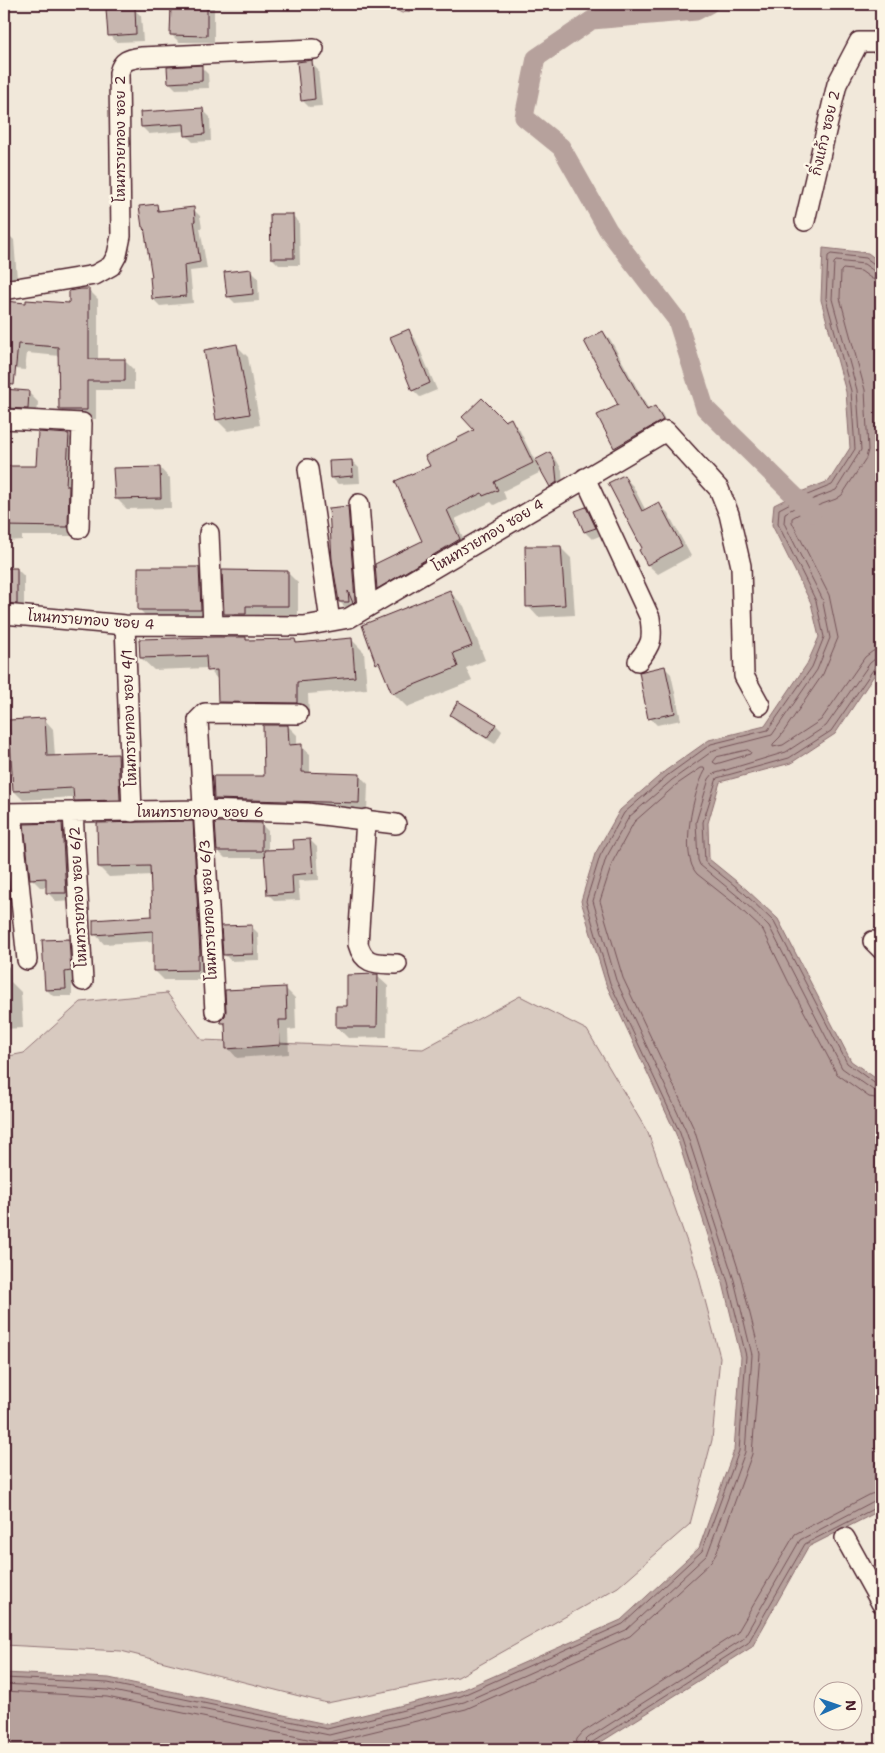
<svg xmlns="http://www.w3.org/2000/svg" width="885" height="1753" viewBox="0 0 885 1753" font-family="'Shantell Sans','Playpen Sans Thai',sans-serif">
<rect width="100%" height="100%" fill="#f1e8da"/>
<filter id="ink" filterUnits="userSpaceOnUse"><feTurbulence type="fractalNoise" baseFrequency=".02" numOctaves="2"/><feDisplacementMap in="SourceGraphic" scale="10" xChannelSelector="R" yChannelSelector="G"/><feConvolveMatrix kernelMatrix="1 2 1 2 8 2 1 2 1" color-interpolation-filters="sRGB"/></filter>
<g filter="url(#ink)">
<path fill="#d8cac0" stroke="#917476" d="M384 4H442L402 13Z
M167 993 202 1040 423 1049 520 996 587 1030 648 1133 697 1270 720 1357 712 1440 690 1524 618 1587 458 1677 327 1703 121 1651 4 1645V1057L24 1053 81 1002Z"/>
<path fill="#b6a19c" stroke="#8b6d6f" d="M823 248 868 253 881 263V665L835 734 791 763 720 782 708 823 709 859 747 890 778 919 851 1061 881 1082V1510L808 1547 752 1647 590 1749H4V1673L109 1678 326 1724 460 1691 621 1620 699 1548 734 1450 741 1357 723 1283 676 1134 606 984 581 901 595 854 620 810 665 771 709 740 765 726 807 664 819 637 811 603 772 525 774 505 798 493 829 481 850 448 846 392 821 300Z"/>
<path fill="#0003" fill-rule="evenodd" d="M192 4H214V42H179L172 35 192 7Z
M134 9 141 16 143 41 116 42 109 35Z
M311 62 318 69 322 106 309 107 302 100Z
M201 67 208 74 209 88 176 89 169 82Z
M203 110 210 117 211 141 193 142 186 135V131L149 134 142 127V114Z
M156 206 162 212 193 209 200 216 202 228H200L207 269 190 271 193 303 160 306 153 299 154 278 146 229 143 226Z
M292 215 299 222 300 265H279L272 258Z
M4 233H7L14 240 17 279 4 280Z
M250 270 258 278 259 301 235 303 228 296Z
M89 290 98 299V361L124 360 134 370V390H96V419H70L60 409V356L27 353 25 370 4 368V303L27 305H70Z
M408 331 415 338 437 390 420 397 413 390Z
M603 332 610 339 649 410 655 407 662 414 669 428 622 455 615 448 599 416 620 405Z
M237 346 248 357 260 425 228 431 217 420Z
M4 390 28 392 38 402 37 418 4 417Z
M510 420 519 429 535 461 550 454 557 461 562 470 563 489 558 493 551 486 543 471 503 491 506 499 494 505 491 502 455 519 468 549 387 597 378 588 423 541 431 466Z
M68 435 78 445 77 536H22V540L5 541 4 539V504H6Z
M352 461 359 468 360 483 338 484 331 477Z
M160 468 170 479 171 508 127 509 116 498Z
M623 476 633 486 646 511 659 504 668 513 691 556 658 574 648 565 640 550 643 549Z
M347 508 358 518 359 612 351 613 340 602Z
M586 508 593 515 602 535 592 539 585 532Z
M560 547 571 558 575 615 538 617 528 606Z
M199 568 209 579 211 620H150L139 609Z
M4 569H17L24 576V610L4 613Z
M287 572 298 583V616H256V625H236L225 614Z
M450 592 464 606 485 660 466 668 472 681 407 707 393 693 383 669 378 663 363 626Z
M246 638 248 641 295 640 299 644 351 639 364 652 367 689 308 694 309 715 231 714 219 701 218 680 208 668 154 670 141 658Z
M664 667 671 674 681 720 657 725 650 718Z
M451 715 495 724 502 731 495 744 458 722Z
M45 720 53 729 55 757 117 755 126 764 129 808 84 809 75 800V797L23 800 14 791Z
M288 726 297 735V746H301L310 754V773L359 775 368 784 367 812 224 807 215 799 265 777Z
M192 823 202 833 207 980H164L154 970V941L104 944 95 934 153 918 152 875 109 877 99 867Z
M261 824 268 831V851L295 850 310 840 317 847 319 880 298 881 300 900 275 901 268 894 266 858H225L218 851Z
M62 825 71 834 75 901 57 902 48 893 47 887H40L31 878Z
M4 856 11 863 14 886H4ZM4 861H7L9 885H7Z
M251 926 258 933 259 960 231 961 224 954Z
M69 940 76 947 78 978H72V996H53L46 989Z
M4 962 10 968 11 982 21 992 23 1028 4 1029Z
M377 976 388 986 387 1037 348 1038 337 1027 348 1007Z
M285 988 295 998 296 1029 288 1030 289 1054 237 1058 228 1048 226 1027 222 1022Z"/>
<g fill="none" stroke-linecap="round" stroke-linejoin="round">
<path stroke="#755358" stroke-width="1" d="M881 280 872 279 861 271 843 269 841 271 840 298 865 390 868 450 866 458 842 495 836 499 806 510 792 518V522L829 595 838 638 823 674 780 737 773 744V747L783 745 821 720 865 657 873 651 881 650
M881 658 875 659 870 663 826 726 786 752 713 774 709 779 696 822 698 860 700 865 740 898 769 926 842 1068 873 1090 881 1092
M881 664 875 667 831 731 789 758 717 778 703 822 705 862 744 893 774 922 847 1063 877 1085 881 1086
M748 750 751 752 750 754 716 764 713 762 717 757Z
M4 1678 108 1683 327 1729 461 1696 623 1624 702 1551 739 1451 746 1356 728 1282 680 1133 610 983 586 901 600 856 624 813 668 775 711 744 768 730 812 667 824 637 816 601 778 524 779 509 800 498 832 485 855 449 851 391 826 299 828 256 831 254 866 258 877 266H881
M4 1684 108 1690 329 1735 464 1702 626 1630 707 1555 745 1452 752 1355 734 1280 686 1131 616 980 593 901 606 858 629 817 672 780 714 750 772 735 817 670 830 638 822 598 784 523 785 513 803 503 836 490 861 450 857 390 832 299 834 263 836 261 864 264 874 271 881 273
M4 1691 107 1697 322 1742H330L466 1709 630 1636 711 1562 716 1554 752 1454 760 1354 741 1278 694 1129 623 978 600 901 613 861 634 822 676 785 701 768H704L705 771C693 792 679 855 697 874L735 904 763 930 788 981 837 1074 869 1097 881 1099
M575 1749 577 1739 583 1732 737 1633 795 1534 871 1494 881 1492
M582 1749 584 1742 588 1738 743 1639 800 1540 874 1501 881 1500
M589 1749 591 1743 748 1643 805 1544 877 1507 881 1506"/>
<path stroke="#b6a19c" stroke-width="19" d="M709 4 696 11 592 20 536 58 524 117 561 147 608 230 677 320 705 408 812 513"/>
</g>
<path fill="#c7b6af" stroke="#4a1f2b" d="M191 4H207V36L170 35 171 5 191 6Z
M135 7 136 34 108 36 106 9Z
M312 60 315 99 301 101 297 62Z
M202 65V81L168 83 167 67Z
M203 108 205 134 185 136 184 124 141 127 140 112Z
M157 204 158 211 194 207 195 221H194L200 262 184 265 186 296 152 299 150 277H152L144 227H142L139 206Z
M270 214H293L294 258H271Z
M251 269 253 294 227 297 224 272Z
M81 289H89V359H125V381H87V410H59L58 347 18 344 14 385 4 384V301L26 303V300L69 303V291Z
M409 329 430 383 412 391 390 337Z
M603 331 647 410 655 406 663 420 614 448 597 415 618 405 584 341Z
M237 344 250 414 216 420 204 350Z
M4 389 29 391 28 409 4 408Z
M482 398 505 421 511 418 533 463 494 482 498 490 483 496 482 493 447 510 460 539 377 589 375 564 422 541 395 481 430 466 425 456 457 440 456 439 474 430 462 417Z
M38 432 69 434 66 486H69L68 527 4 526 5 466H36Z
M550 452 555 462 557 482 550 487 535 460Z
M352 460 353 476 330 478 329 461Z
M160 467 161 498 115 499 113 468Z
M624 475 642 511 659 502 682 546 647 565 639 550 642 548 608 483Z
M348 506 355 601 353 603 348 591 349 602H339L332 560 329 508Z
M586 507 596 528 584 532 575 511Z
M525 546H561L565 605 526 607Z
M138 567H199L201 610H138Z
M4 568H17V604L4 603Z
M222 570 288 571V606H246V614H224Z
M450 590 472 646 453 653 458 667 392 694 379 662 376 664 362 625Z
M215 637H246V640L295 639 296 643 352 638 355 677 297 682V703L218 702 217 670 207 671 206 656 140 658 139 639Z
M665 666 675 713 648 719 639 672Z
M458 701 496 724 487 738 450 715Z
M45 718 47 756 118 754 120 800 74 801 73 788 13 791 9 720Z
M263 725H288L289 745 302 744V772L360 774 359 803 214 799 213 776H264Z
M193 821 200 955H198V970L153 971V931L93 935V920L152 916 150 866 98 867 97 823Z
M215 822 262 823V851H217Z
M62 823 66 893H46V878L30 879 24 824Z
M310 839 313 873 292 875 293 893 267 895 264 850 294 849 293 840Z
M252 925 253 954 223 955 221 926Z
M69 939 71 971 65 972 66 989 45 990 42 940Z
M378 974 377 1027H336V1006H347V975Z
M286 987 287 1020H279L280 1045 226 1049 225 1023H221L220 1021 225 1016 226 1011 225 990Z"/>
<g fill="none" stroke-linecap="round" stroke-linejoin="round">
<g stroke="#4a1f2b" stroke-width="22">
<path id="minor" d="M805 221 837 84 859 42H881
M4 290 95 275 111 266 117 255 121 236 119 73C122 60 129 59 141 57L314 49
M4 419 82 423 79 528
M308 469 330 621
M585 478 650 618C653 639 652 644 638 661
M359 504 367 607
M209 533 213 625
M4 614 125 625 304 626 349 618 666 431 719 489 729 514 741 566 744 676 760 705
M125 625 132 812
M4 813 202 810 307 813 396 824
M12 813 27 960
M73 813 83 981
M366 819 358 944C364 966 377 963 397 964
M873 941 881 949
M215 1011 198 720 205 713 298 714
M845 1538 881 1603"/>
</g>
<use href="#minor" stroke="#fcf5e5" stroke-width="19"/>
</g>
</g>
<g text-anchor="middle" stroke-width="5" stroke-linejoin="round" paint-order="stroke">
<g font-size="14" fill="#4a1f2b" stroke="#fcf5e5">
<text transform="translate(825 133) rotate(-77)" y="5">กิ่งแก้ว ซอย 2</text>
<text transform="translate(120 139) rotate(-90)" y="5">โหนทรายทอง ซอย 2</text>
<text transform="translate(488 535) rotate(-31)" y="5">โหนทรายทอง ซอย 4</text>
<text transform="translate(91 620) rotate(4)" y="5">โหนทรายทอง ซอย 4</text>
<text transform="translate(129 718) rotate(-92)" y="5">โหนทรายทอง ซอย 4/1</text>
<text x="200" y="817">โหนทรายทอง ซอย 6</text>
<text transform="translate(78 897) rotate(-93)" y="5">โหนทรายทอง ซอย 6/2</text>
<text transform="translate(208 910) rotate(-93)" y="5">โหนทรายทอง ซอย 6/3</text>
</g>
</g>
<rect width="885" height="1753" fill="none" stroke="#fcf5e5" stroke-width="20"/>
<rect x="10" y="10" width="865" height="1733" fill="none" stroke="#4a1f2b" stroke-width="2" filter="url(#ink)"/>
<g transform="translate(838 1706) rotate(88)"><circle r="24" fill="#fcf5e5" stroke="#b59f9b"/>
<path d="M0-4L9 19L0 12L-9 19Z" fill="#1f6fb2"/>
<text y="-8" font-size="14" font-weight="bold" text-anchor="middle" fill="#4a1f2b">N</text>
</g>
</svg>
